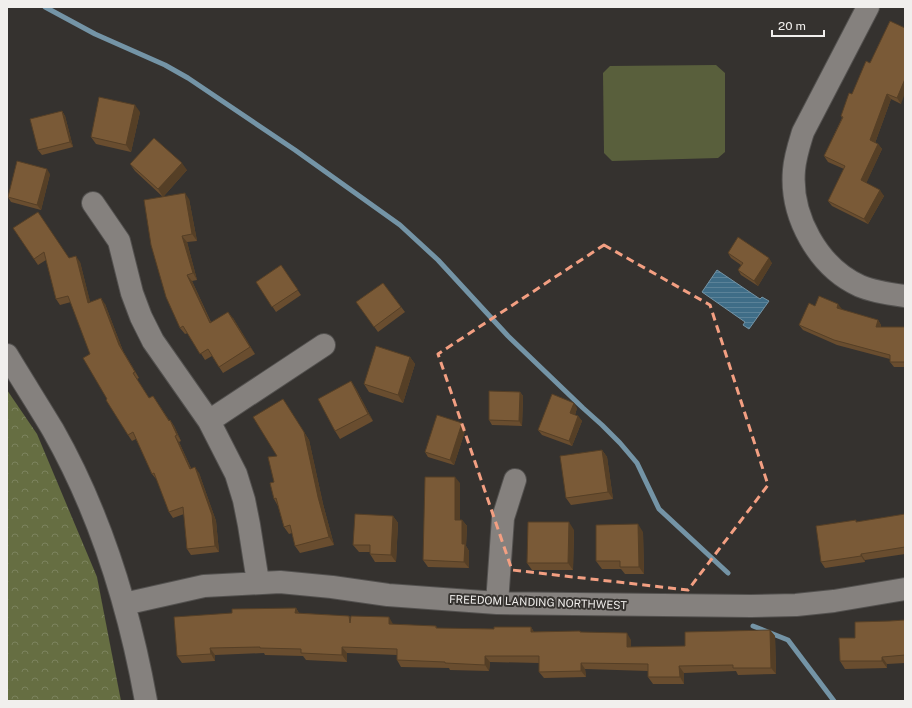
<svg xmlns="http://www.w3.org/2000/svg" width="912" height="708" viewBox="0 0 912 708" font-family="'Public Sans',sans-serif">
<defs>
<pattern id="forest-crowns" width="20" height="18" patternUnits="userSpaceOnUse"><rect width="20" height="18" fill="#666e42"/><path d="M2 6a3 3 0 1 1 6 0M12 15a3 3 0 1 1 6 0" fill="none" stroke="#7c835e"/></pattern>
<pattern id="water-rules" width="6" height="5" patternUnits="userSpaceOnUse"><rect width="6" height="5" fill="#3f6d87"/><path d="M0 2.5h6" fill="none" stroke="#5b8298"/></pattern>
</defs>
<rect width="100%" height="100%" fill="#35322f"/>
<path fill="url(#forest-crowns)" d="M7 390 37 434 97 577 121 701H7Z"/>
<path fill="#595f3c" d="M716 65 725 73V152L718 158 612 161 604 153 603 73 610 66Z"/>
<path fill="url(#water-rules)" stroke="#7494a6" d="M717 270 760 299 762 297 769 301 749 329 743 325 745 322 702 292Z"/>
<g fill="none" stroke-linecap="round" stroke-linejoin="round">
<path stroke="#7494a6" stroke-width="5" d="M45 7 95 34 165 65 188 78 295 150 400 225 438 260 508 336 583 408 602 425 620 443 637 463 659 509 728 573
M753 626 788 640 834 701"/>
<g stroke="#53514f" stroke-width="24">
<path id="minor" d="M868 7 803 132C799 145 795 157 794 170 790 216 818 267 860 286 874 292 890 294 905 296
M93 203 119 241 132 293 141 317 153 341 209 421 236 474 244 500 249 525 258 582
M7 355C22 380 38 405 53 430 100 513 129 607 146 701
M209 421 324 345
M497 603 503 518 515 480
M124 604 204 586 280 582 332 587 388 595 497 603 751 606 796 605 834 601 905 589"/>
</g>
<use href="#minor" stroke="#85817e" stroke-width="22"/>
</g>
<path fill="#694d2f" d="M890 21 901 104 891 99 875 143 878 144 882 149 866 183 884 196 868 224 832 206 828 201 844 169 828 162 824 156 842 118 841 116 852 94 870 63Z
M62 111 65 116 73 147 42 155 38 150Z
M140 112 131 152 96 144 91 137Z
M130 164 187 170 163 197 189 199 197 241 187 242 197 280 192 281 211 322 233 318 255 354 223 373 212 356 205 360 188 333 185 334 180 328 163 197 135 171Z
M50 174 41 210 11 202 8 197Z
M13 228 69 258 80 262 90 302 105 304 123 351 139 378 137 379 149 398 153 396 169 420H170L174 426 181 441 179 442 191 468 199 473 216 521 219 552 191 555 187 549 184 514 173 518 169 512 157 480 152 474 136 439 132 441 128 435 107 399 71 302 60 305 56 299 46 260 38 265Z
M728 253 772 263 758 286 741 275 738 270 741 265 731 258Z
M281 265 301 295 276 312 256 282Z
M383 283 405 312 378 332 356 302Z
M815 306 842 309V310L878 320 881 325V327H905V367H894L890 362V359L837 345 803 330 799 325Z
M410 357 415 364 403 403 369 392 364 384Z
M351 381 356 389 373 421 340 439 335 431Z
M520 392 523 396 522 426 492 425 489 420Z
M283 399 309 440 323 504 334 545 300 553 295 546 292 533 289 534 284 527 278 506 274 499 277 456Z
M577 408 575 415 578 416 582 421 572 446 542 435 538 430Z
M462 423 466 428 454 465 428 457 425 452Z
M602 450 607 457 613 499 571 505 566 498Z
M460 483V520H462L467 526 466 546 469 551V568L428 567 423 560Z
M905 514V554L865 560V562L825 568 821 562 857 522Z
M393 516 398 523 396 562H375L370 554V552H359L353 545Z
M574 530 573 570H532L527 563Z
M643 532 644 574H625L621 569H602L596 561Z
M296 608 299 613 349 616 351 618 393 624 436 626 437 628 494 629 531 627 534 632 580 631 581 632 631 640V647L685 646 770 630 775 636 776 674 738 675 736 671 684 673V684H653L648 677V671L585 669 586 677 544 678 539 672V663L490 662 489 671 450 670 449 668 401 667 397 660V655L347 653V662L306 660 303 656 265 655 264 653 215 655V661L182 663 177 656Z
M905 620V663L887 664V668L845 669 840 661 855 638 890 621Z"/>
<path fill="#553f26" d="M905 79V93L901 104 897 98Z
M887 94 891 99 874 146 870 140Z
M135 105 140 112 131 152 126 145Z
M62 111 65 116 73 147 70 142Z
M878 144 882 149 865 186 861 180Z
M182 163 187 170 163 197 158 189Z
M47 169 50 174 41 210 37 205Z
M880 190 884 196 868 224 864 219Z
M185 193 189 199 197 241 192 234Z
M182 236 187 242 197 280 193 273Z
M76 256 80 262 92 309 88 303Z
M769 258 772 263 758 286 754 281Z
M187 275 192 281 214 330 210 323Z
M101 298 105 304 123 351 139 378 119 345Z
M838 304 842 309 840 313 837 308Z
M228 312 233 318 255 354 250 347Z
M878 320 881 325 879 332 876 327Z
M410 357 415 364 403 403 398 395Z
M351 381 356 389 373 421 368 414Z
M520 392 523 396 522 426 519 421Z
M153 396 173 426 170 420 174 426 181 441Z
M283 399 309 440 323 504 334 545 329 537Z
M574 403 577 408 574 418 570 413Z
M578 416 582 421 572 446 569 441Z
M462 423 466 428 454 465 450 460Z
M175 436 179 442 194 475 190 469Z
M602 450 607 457 613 499 608 492Z
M195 467 199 473 216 521 219 552 215 546Z
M455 477 460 483V526L455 520Z
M393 516 398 523 396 562 391 555Z
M462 520 467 526 466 546 469 551V568L464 562 462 544Z
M569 522 574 530 573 570 568 563Z
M638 524 643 532 644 574 639 567Z
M861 554 865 560V562L861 556Z
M296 608 300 615 295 613Z
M389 617 393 624V631L389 624Z
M531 627 535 634 531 632Z
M770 630 775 636 776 674 771 668Z
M627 633 631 640V654L627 647Z
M342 647 347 653V662L342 655Z
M210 648 215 655V661L211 654Z
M485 656 490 662 489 671 485 665Z
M882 657 887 664V668L882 661Z
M581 663 585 669 586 677 581 671Z
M679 666 684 673V684L680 677Z"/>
<path fill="#7a5a37" stroke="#553f26" d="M890 21 905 28V79L897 98 887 94 870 140 878 144 861 180 880 190 864 219 828 201 845 166 824 156 843 117 841 116 849 93 852 94 866 61 870 63Z
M99 97 135 105 126 145 91 137Z
M62 111 70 142 38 150 30 119Z
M154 138 182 163 158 189 130 164Z
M17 161 47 169 37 205 8 197Z
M185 193 192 234 182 236 193 273 187 275 210 323 228 312 250 347 219 367 208 349 200 354 183 326 180 328 166 297 151 245 144 200Z
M38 212 69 258 76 256 88 303 101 298 119 345 135 372 133 373 149 398 153 396 169 421 170 420 177 435 175 436 190 469 195 467 212 515 215 546 187 549 183 507 169 512 154 473 152 474 133 432 128 435 106 400 107 399 83 358 90 354 68 296 56 299 44 252 34 259 13 228Z
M738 237 769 258 754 281 738 270 743 263 728 253Z
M281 265 298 290 272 307 256 282Z
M383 283 401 307 374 327 356 302Z
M819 296 838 304 837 308 878 320 876 327H905V362H890V355L834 340 799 325 809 303 815 306Z
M376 346 410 357 398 395 364 384Z
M351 381 368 414 335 431 318 399Z
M489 391 520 392 519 421 489 420Z
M552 394 574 403 570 413 578 416 569 441 538 430Z
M283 399 304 432 318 497 329 537 295 546 290 525 284 527 276 498 274 499 270 483 274 482 268 457 277 456 253 417Z
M437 415 462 423 450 460 425 452Z
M602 450 608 492 566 498 560 456Z
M425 477H455V520H462V544H465L464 562 423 560Z
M355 514 393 516 391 555 370 554V545H353Z
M905 514V547L861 554V556L821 562 816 526 856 520V522Z
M528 522H569L568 563H527Z
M638 524 639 567H620V561H596V525Z
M296 608 295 613 349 616 350 623 351 616H352L389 617V624L436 626V628L494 629V627H531V632L580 631V632L627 633V647L685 646V632L770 630 771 668H733V665L679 666 680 677H648V664L581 663V671L539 672V656H485V665L445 663V662L397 660V649L342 647V655L301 653V649L260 648V647L210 648 211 654 177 656 174 617 232 613V609Z
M905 620V655L882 657V661H840L839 638H855V622L890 621Z"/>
<path fill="none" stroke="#f39f82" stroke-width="3" stroke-dasharray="8 5" stroke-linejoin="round" d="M604 245 710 305 768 485 688 590 512 570 438 354Z"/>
<g text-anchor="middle" stroke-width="4" stroke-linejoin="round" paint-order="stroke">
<g font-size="11" fill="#f1efed" stroke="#35322f">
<text transform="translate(538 602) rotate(2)" y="4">FREEDOM LANDING NORTHWEST</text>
</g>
</g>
<rect width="912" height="708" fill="none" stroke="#f1efed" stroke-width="16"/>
<path d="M772 30v6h52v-6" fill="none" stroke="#f1efed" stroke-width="2"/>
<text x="778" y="30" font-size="12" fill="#f1efed" stroke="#35322f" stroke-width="3" paint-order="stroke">20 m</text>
</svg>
